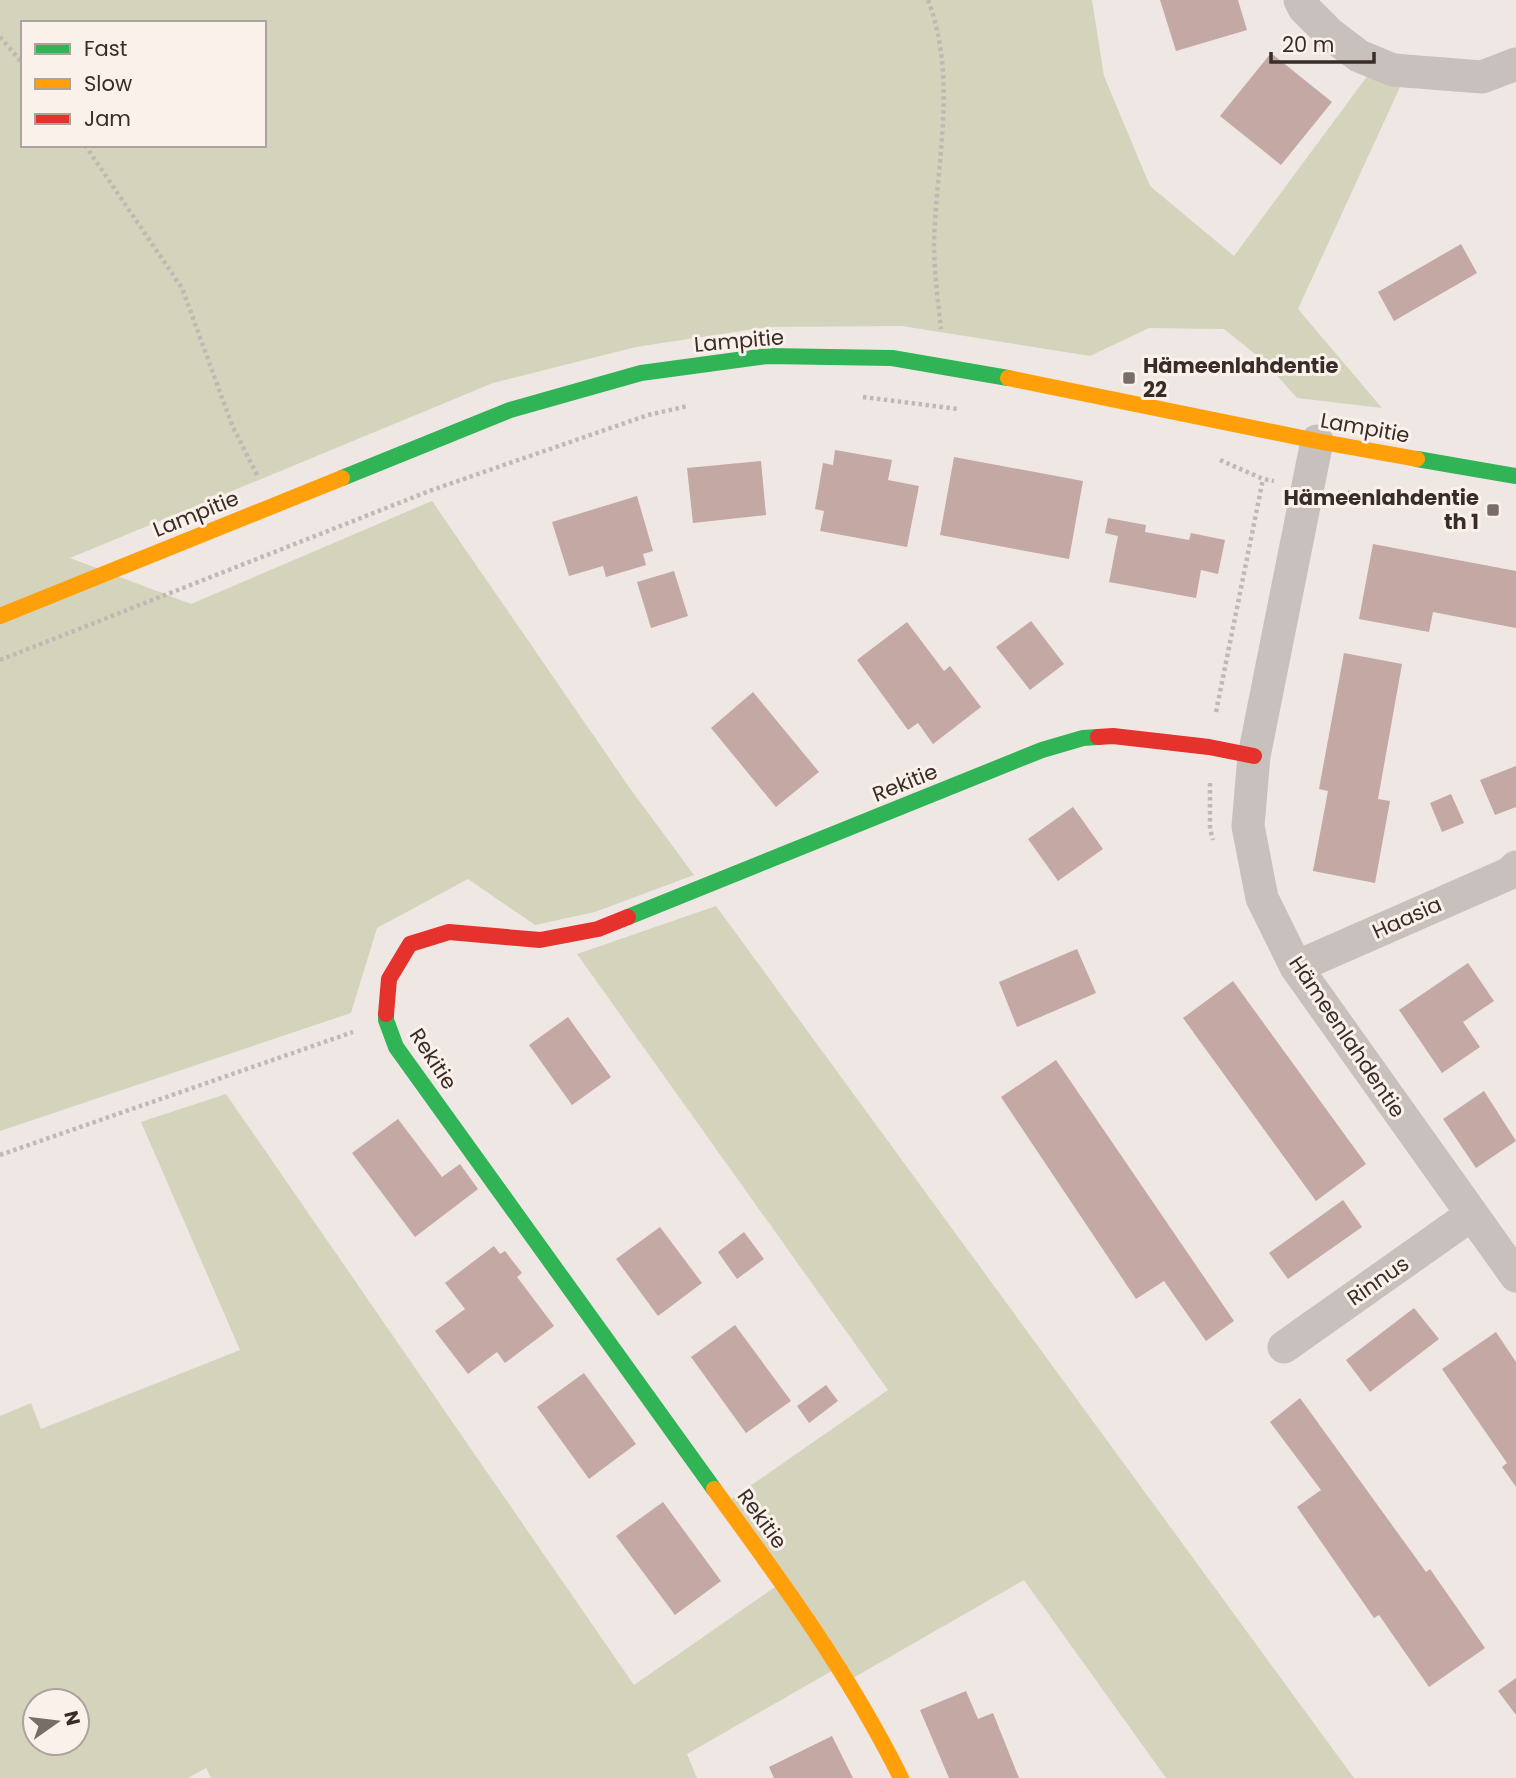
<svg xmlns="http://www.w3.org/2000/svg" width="1516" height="1778" viewBox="0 0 1516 1778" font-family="Poppins,sans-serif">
<rect width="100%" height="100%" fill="#efe7e3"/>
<path fill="#d4d4bc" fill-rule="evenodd" d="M0 0H1092L1104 76 1150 186 1234 256 1374 67 1406 74 1298 309 1382 408 1297 398 1265 362 1224 329 1149 328 1090 356 902 326 768 327 636 347 493 383 70 558 191 604 432 501 629 787 694 875 595 912 535 925 468 879 377 928 351 1013 0 1131ZM23 23H264V145H23Z
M716 906 1354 1778H1166L1024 1580 853 1678 730 1500 888 1390 577 954Z
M226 1094 634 1685 778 1585 835 1669 687 1754 697 1778H211L206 1768 188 1778H0V1416L31 1403 41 1429 240 1350 141 1122ZM35 1701H77V1743H35Z"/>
<path fill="#c3a8a4" d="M1160 0H1238L1247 30 1176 51Z
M1271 53 1332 102 1281 165 1220 116Z
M1461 244 1477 273 1394 321 1378 292Z
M835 450 892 460 888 480 919 486 907 547 820 531 824 511 815 509 823 463 833 465Z
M954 457 1083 481 1069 559 940 535Z
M761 461 766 515 693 523 687 468Z
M637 496 653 551 643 554 646 565 606 577 603 566 569 576 552 522Z
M1108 518 1146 525 1145 532 1189 540 1191 533 1225 540 1218 574 1201 570 1196 598 1109 582 1118 536 1105 533Z
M1373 544 1516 571V628L1433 612 1429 632 1359 619Z
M674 571 688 616 651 628 637 582Z
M1031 621 1064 664 1030 690 996 647Z
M907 622 944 671 950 666 981 707 933 744 918 723 908 730 857 660Z
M1344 653 1402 664 1378 799 1390 801 1375 883 1313 871 1328 791 1319 789Z
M753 692 819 772 776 807 711 728Z
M1516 766V807L1495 815 1480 780Z
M1451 794 1464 823 1442 832 1430 803Z
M1073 807 1103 849 1058 881 1028 839Z
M1077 949 1096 993 1017 1027 999 982Z
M1468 963 1494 1001 1463 1022 1480 1047 1442 1073 1399 1010Z
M1233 981 1366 1164 1316 1201 1183 1018Z
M568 1017 611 1077 572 1105 529 1045Z
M1056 1060 1234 1321 1206 1341 1164 1281 1136 1299 1001 1097Z
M1484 1091 1516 1141 1476 1168 1443 1119Z
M398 1119 442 1177 460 1164 478 1189 415 1237 352 1153Z
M1343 1200 1362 1227 1288 1279 1269 1253Z
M660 1227 702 1283 658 1316 616 1259Z
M744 1232 764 1259 737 1279 718 1252Z
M494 1246 500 1254 505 1251 522 1273 517 1277 554 1326 505 1363 497 1352 468 1374 435 1331 465 1309 445 1283Z
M1414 1308 1439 1339 1370 1392 1346 1360Z
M735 1325 791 1401 746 1433 691 1357Z
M1496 1332 1516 1362V1487L1502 1467 1507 1463 1442 1369Z
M584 1373 636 1444 589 1479 537 1407Z
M826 1385 838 1401 809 1423 797 1406Z
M1300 1398 1426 1572 1430 1569 1485 1648 1429 1687 1379 1615 1374 1618 1297 1507 1321 1490 1270 1422Z
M663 1502 721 1581 675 1615 616 1536Z
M1516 1678V1715L1498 1691Z
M966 1691 978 1719 993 1713 1019 1778H949L920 1710Z
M832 1736 853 1778H774L769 1767Z"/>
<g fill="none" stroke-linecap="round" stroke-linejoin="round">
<path stroke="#c1b8b4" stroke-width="4.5" stroke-dasharray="3.5 3.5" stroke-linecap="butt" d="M928 0C958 79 936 162 934 244 934 272 938 301 941 329
M0 37 23 64
M85 145 182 288 232 425 257 475
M863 397 958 409
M1220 460 1263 479 1274 481
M1341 493 1381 492
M0 660 432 490 648 415 688 406
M1216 712 1263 479
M1210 783V829L1213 840
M0 1155 353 1032"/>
<path stroke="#c8c0bc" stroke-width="33" d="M1300 0 1304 8 1330 34 1359 56 1393 70 1482 77 1516 64
M1317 441 1254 756 1248 826 1262 898 1296 967 1516 1276
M1296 967 1510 873 1516 867
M1284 1347 1471 1215"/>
<path stroke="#30b455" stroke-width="16" d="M1417 459 1516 476
M342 478 510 410 641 373 767 356 892 358 1008 378
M628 917 1042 750 1083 738 1098 737
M386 1014V1020L396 1047 714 1489"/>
<path stroke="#ff9f0a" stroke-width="16" d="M1008 378 1317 441 1417 459
M0 616 342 478
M714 1489C782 1582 850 1675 901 1778"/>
<path stroke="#e5322d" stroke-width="16" d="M1098 737 1113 736 1209 747 1254 756
M386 1014 389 979 410 944 449 932 540 940 598 929 628 917"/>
</g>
<g fill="#796d6a" stroke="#fbf1eb" stroke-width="2.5">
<rect x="1122" y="371" width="14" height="14" rx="3.5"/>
<rect x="1486" y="503" width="14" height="14" rx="3.5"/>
</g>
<g text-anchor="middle" stroke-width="6" stroke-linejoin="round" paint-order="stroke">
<g font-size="21" fill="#3a2c29" stroke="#fbf1eb">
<text transform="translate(739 341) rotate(-5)" y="7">Lampitie</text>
<text transform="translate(1365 428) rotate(10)" y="7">Lampitie</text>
<text transform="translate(196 514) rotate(-22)" y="7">Lampitie</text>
<text transform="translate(905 783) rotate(-22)" y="7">Rekitie</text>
<text transform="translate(1407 918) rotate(-24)" y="7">Haasia</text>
<text transform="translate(1347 1037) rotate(56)" y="7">Hämeenlahdentie</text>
<text transform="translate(433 1059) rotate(57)" y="7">Rekitie</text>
<text transform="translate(1378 1281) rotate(-35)" y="7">Rinnus</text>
<text transform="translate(762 1519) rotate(54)" y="7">Rekitie</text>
</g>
<g font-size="21" font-weight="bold" fill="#3a2c29" stroke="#fbf1eb" text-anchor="start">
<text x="1143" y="373">Hämeenlahdentie<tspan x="1143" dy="24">22</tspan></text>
<text x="1479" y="505" text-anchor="end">Hämeenlahdentie<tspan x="1479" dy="24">th 1</tspan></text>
</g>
</g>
<rect x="21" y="21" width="245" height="126" fill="#fbf1eb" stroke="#aea29d" stroke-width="2"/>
<rect x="35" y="44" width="35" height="10" fill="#30b455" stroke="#aea29d" stroke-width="2"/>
<text x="84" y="56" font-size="21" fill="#3a2c29">Fast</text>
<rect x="35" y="79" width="35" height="10" fill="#ff9f0a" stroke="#aea29d" stroke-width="2"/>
<text x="84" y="91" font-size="21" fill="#3a2c29">Slow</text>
<rect x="35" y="114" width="35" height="10" fill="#e5322d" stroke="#aea29d" stroke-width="2"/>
<text x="84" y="126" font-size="21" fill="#3a2c29">Jam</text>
<g transform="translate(56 1722) rotate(76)"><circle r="33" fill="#fbf1eb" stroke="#aea29d" stroke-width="2"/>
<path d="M0-5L12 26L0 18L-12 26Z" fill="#796d6a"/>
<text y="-10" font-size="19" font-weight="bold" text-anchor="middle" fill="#3a2c29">N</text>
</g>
<path d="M1271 52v10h103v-10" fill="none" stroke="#3a2c29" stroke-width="3.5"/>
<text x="1282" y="52" font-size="21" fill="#3a2c29" stroke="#fbf1eb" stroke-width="5" paint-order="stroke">20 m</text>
</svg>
